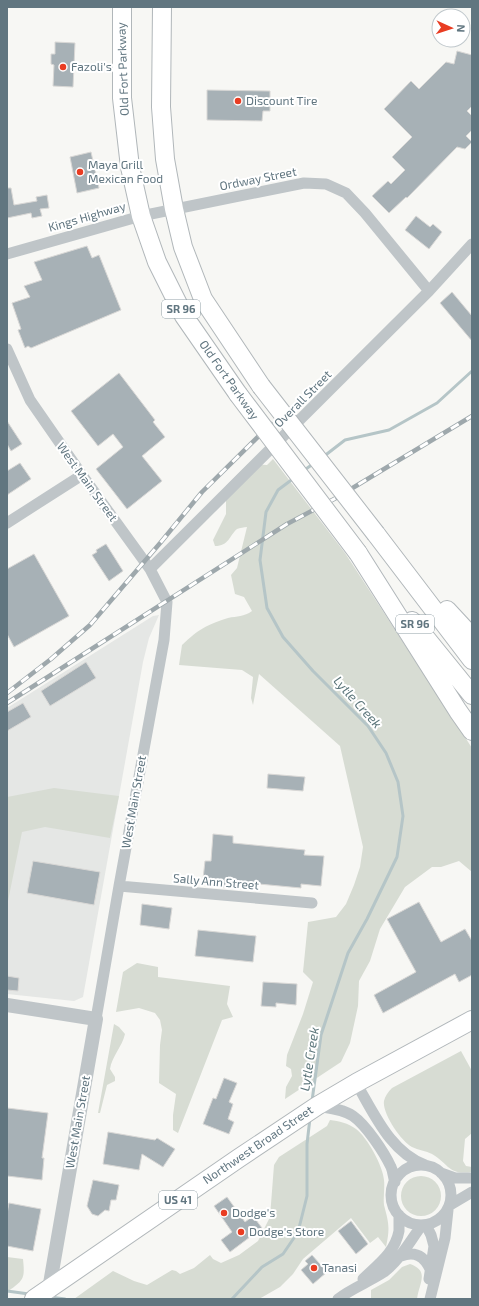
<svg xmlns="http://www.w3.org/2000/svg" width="479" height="1306" viewBox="0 0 479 1306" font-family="'Exo 2',sans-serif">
<rect width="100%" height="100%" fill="#f7f7f4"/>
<path fill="#e5e7e5" d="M159 615 149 638 143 662 83 997 74 1001 7 994V708L153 616Z"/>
<path fill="#d7dcd3" d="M273 459 345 553 472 748V872L459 861 441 867H432L405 887 380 929 370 961 359 981 358 1006 350 1043 341 1062 285 1099 286 1087 292 1076 291 1069 286 1066 287 1055 303 1014 313 982 303 972 308 922 336 917 346 904 354 885 360 867 363 847 340 746 259 674 253 705 251 698 253 677 242 670 179 665 182 645C199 629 206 625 228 618 237 616 244 617 252 611L244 597 235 594 231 575 237 568 247 527C244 527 240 528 237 529 229 536 229 546 215 546L213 540 226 514V486L248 464 267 465Z
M54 788 119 796 110 838 45 827 22 832 7 906V797Z
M137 963 158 967V977L230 986 227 1004 233 1017 222 1020 178 1133 173 1130V1115L176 1094 159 1083 160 1045 162 1030 160 1020 155 1013 139 1008 116 1012 123 972Z
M114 1024 119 1027 125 1034C122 1047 112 1056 110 1069L115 1077V1081L107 1085 100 1113H98Z
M461 1051 472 1071V1133L465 1139 463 1161 466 1166 472 1167V1172C448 1175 450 1165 432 1154 426 1151 418 1150 412 1147 401 1141 382 1113 384 1101 385 1096 388 1092 392 1088Z
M330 1120C339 1121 348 1123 356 1129 367 1137 383 1166 384 1180 385 1188 383 1197 384 1205 389 1224 390 1228 386 1247L378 1237 370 1243 351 1218 303 1259 293 1274 280 1287 259 1299H74L113 1271 134 1281 147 1285 172 1270 176 1271 180 1274 194 1268 210 1255 213 1259 221 1263 239 1255 258 1241 270 1217 274 1165 279 1157 327 1126Z
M401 1196a20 20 0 1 1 40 0a20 20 0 1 1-40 0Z
M7 1257 23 1259C25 1279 24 1280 7 1292Z
M410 1264C430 1271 419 1283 417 1299H371V1290L389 1280 402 1267Z"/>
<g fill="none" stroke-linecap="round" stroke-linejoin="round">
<path stroke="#b5c5c7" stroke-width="3" d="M323 457 345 440 389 430 437 403 472 371
M303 471 313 464
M294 478 278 490 266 512 260 560 267 608 283 637 313 671 368 726 386 753 398 782 403 816 397 857 367 919 348 953 321 1035 312 1101
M7 1291 29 1294
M50 1297 65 1299
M232 1299 262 1267 283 1254 298 1232 307 1196V1144L310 1118"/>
</g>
<path fill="#a7b1b6" stroke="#d9d8d6" d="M55 42 75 43 73 87 53 86 54 65 51 64V54H55Z
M457 51 472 55V106L467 111 472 116V130L466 136 472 142 465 149 457 147 407 198 406 197 389 213 372 196 388 181 391 184 405 170 392 157 412 137 384 109 411 81 419 89 446 62 454 64Z
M207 90 270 91V111H263L262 121 207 120Z
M91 152 99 188 77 193 70 157Z
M7 188H11L14 205 37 201 36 197 47 195 49 208 40 209 42 216 32 218 31 213 7 218Z
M416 216 430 227 433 224 442 232 429 249 405 230Z
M87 246 92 258 99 255 121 310 31 348 28 346 25 348 18 330 21 329 12 303 30 297 24 286 42 280 34 262Z
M452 292 472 316V341L440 303Z
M119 373 155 420 153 422 165 437 142 456 162 481 127 509 96 469 123 447 113 434 98 446 71 411Z
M7 421 22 444 11 451 7 444Z
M20 463 31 479 7 495V471Z
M106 544 123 571 109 581 92 555 97 552 96 550Z
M34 554 69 616 14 647 7 634V569Z
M86 662 96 678 50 706 41 691Z
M23 703 31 717 7 731V712Z
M268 774 305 777 303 791 267 788Z
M213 834 233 836V843L305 850 304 855 324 856 321 886 301 884V888L227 881V888L208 886 209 880 203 879 205 861H211Z
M33 861 100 872 94 905 27 893Z
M419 902 441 942 465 929 472 941V975L459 982 455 974 383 1013 374 995 416 972 387 919Z
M142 904 172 908 169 929 140 925Z
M198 930 256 936 253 962 195 956Z
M7 976 19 978 18 991 7 990Z
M263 982 297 984 296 1005 276 1003V1007L261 1006Z
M224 1078 237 1083 229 1102 233 1104 228 1119 234 1122 229 1134 203 1124 213 1098 216 1099Z
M7 1108 48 1113 42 1158H44L42 1180 7 1176Z
M108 1132 155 1140 157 1138 175 1149 163 1167 142 1154 139 1170 103 1164Z
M93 1180 119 1185 116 1200H111L109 1211 105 1210 98 1216 92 1214 87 1206Z
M227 1197 245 1222 253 1216 262 1228 230 1252 221 1240 232 1232 214 1206Z
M9 1203 41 1209 33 1251 7 1246V1214Z
M351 1221 368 1244 356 1254 338 1231Z
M312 1255 327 1272 313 1284 301 1270 308 1264 305 1261Z"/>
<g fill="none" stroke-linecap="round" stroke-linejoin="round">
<g stroke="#b1b7ba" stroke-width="20">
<path id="primary" d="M122 7V98L130 167 141 216 157 262 184 316 238 394
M162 7 161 107 165 159 174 209 183 247 203 299 261 386
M376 534 472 660
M358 553 458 711 472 731
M447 610 472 637
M412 621 472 695
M34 1299 239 1158 317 1106 356 1083 472 1020"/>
</g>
<path stroke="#bfc5c8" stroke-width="11" d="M7 254 141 216 304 183 326 184 346 193 365 213 429 291
M7 349 30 400 82 475 150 569 167 602 164 640 119 886 96 1019
M7 523 82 475
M150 569 429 291 472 244
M119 886 312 903
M356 1083C374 1113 390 1152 425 1165
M317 1106C329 1108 343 1109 353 1116 366 1125 384 1152 391 1167 393 1171 393 1177 395 1182
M391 1195a30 30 0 1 1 60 0a30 30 0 1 1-60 0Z
M441 1173 455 1178H472
M450 1205 472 1192
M426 1225 431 1235 434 1246 429 1279
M401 1256C415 1251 424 1256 430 1269
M363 1279C377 1265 395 1253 399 1231 399 1226 399 1220 399 1215
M338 1299C352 1288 369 1282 384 1272 400 1260 410 1241 422 1225
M430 1299 445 1238 448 1210"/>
<path stroke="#bfc5c8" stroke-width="14" d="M7 1005 96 1019 48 1295"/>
<use href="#primary" stroke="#fff" stroke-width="18"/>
<g stroke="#9ea8ac" stroke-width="4.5">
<path id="rail" d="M7 693 51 659 90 625 161 542 202 492 271 424
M7 703 287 524 336 498 472 416"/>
</g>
<use href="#rail" stroke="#fff" stroke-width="3" stroke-dasharray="9" stroke-linecap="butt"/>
<g stroke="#b1b7ba" stroke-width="20" stroke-linecap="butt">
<path id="primary-bridge" d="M261 386 376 534
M238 394 358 553"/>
</g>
<use href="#primary-bridge" stroke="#fff" stroke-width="18"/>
</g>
<g fill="#e93c22" stroke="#fff" stroke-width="1.5">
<circle cx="63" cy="67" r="4"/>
<circle cx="238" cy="101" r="4"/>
<circle cx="80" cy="172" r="4"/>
<circle cx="224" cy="1213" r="4"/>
<circle cx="241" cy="1232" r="4"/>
<circle cx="314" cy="1268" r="4"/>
</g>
<g text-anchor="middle" stroke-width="4" stroke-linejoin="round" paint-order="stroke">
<g fill="#fff" stroke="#909fa6" stroke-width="1">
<rect x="162" y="300" width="38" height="18" rx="3"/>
<rect x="396" y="615" width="38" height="18" rx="3"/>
<rect x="159" y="1191" width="38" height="18" rx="3"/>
</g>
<g font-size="11" font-weight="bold" fill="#617680">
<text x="181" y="313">SR 96</text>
<text x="415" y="628">SR 96</text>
<text x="178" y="1204">US 41</text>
</g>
<g font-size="12" fill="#617680" stroke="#fff" text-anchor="start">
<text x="71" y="71">Fazoli's</text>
<text x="246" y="105">Discount Tire</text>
<text x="88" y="169">Maya Grill<tspan x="88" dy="14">Mexican Food</tspan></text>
<text x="232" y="1217">Dodge's</text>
<text x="249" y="1236">Dodge's Store</text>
<text x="322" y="1272">Tanasi</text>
</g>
<g font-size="12" fill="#617680" stroke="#fff">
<text transform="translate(123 69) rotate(-92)" y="4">Old Fort Parkway</text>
<text transform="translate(258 179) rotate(-11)" y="4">Ordway Street</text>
<text transform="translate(87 217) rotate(-16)" y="4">Kings Highway</text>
<text transform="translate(229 380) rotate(55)" y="4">Old Fort Parkway</text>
<text transform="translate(303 399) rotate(-45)" y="4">Overall Street</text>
<text transform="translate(87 482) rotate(54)" y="4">West Main Street</text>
<text transform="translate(134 802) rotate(-80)" y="4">West Main Street</text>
<text transform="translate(216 882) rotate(5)" y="4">Sally Ann Street</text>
<text transform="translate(78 1122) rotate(-80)" y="4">West Main Street</text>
<text transform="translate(258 1145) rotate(-34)" y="4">Northwest Broad Street</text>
</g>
<g font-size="13" font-style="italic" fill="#5c767b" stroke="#fff">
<text transform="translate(358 702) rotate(48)" y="5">Lytle Creek</text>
<text transform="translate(309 1059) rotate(-81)" y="5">Lytle Creek</text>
</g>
</g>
<rect width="479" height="1306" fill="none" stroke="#617680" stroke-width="16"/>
<g transform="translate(451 28) rotate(93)"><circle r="19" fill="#ffffff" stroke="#c0c8cc"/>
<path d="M0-3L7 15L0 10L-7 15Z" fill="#e93c22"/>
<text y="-6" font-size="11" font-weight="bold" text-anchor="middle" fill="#617680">N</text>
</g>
</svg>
